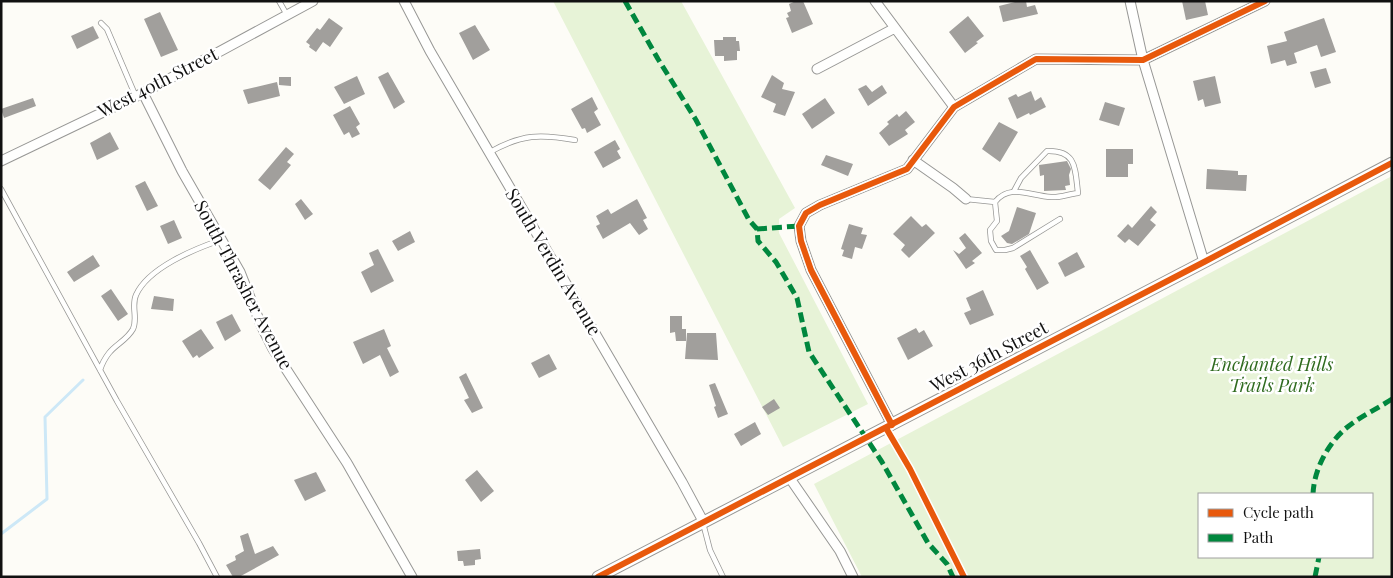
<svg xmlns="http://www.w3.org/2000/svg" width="1393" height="578" viewBox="0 0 1393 578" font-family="'Playfair Display',serif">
<rect width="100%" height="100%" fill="#fdfcf7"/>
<path fill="#e7f3d7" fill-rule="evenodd" d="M553 1H681L795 208 779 219V233L868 404 783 447Z
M1392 176V577H862L814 484ZM1199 494H1372V557H1199Z"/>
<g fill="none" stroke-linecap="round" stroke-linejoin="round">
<path stroke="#cde8f7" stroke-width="3" d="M1 534 47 499 45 417 83 380"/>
</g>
<path fill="#a19f9c" d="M796 1H803L813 24 792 33 786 18 789 17 787 13 791 11 789 4Z
M1019 1H1026L1027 7 1035 5 1038 14 1003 22 999 6Z
M1182 1H1205L1208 15 1186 20Z
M160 12 178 50 161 57 144 19Z
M968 16 984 36 976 42 978 43 965 53 949 32Z
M329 18 343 28 330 47 323 42 316 52 309 47 310 45 306 42 317 28 320 30Z
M1324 18 1336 52 1321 57 1317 45 1294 53 1297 63 1287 66 1285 60 1271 64 1267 46 1287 41 1284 32Z
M475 25 490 50 473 60 459 33Z
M93 26 99 38 77 49 71 36Z
M723 37H736V41H739L740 51H737V60L724 61V56H715L714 40H723Z
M1326 68 1331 83 1315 88 1310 72Z
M388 72 405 102 394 109 378 77Z
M772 75 784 83 782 89 795 92 785 116 773 112 776 104 761 97Z
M357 76 365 94 344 104 334 87Z
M1215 76 1221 103 1205 107 1203 99 1198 101 1193 81Z
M279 77H291V86L279 85Z
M277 82 280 96 248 104 243 90Z
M866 85 872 92 882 85 887 93 868 106 858 89Z
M1031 91 1035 101 1041 97 1046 107 1030 115 1029 113 1017 119 1008 98 1016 94 1018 97Z
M592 97 598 109 594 112 601 125 587 133 585 128 582 129 571 109Z
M33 98 36 106 4 118 1 109Z
M825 98 835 113 812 129 802 114Z
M1105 102 1125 108 1119 126 1099 120Z
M350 106 360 124 356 127 360 134 352 138 349 132 344 135 333 115Z
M906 111 915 122 905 130 908 134 889 146 879 133 889 124 887 122 897 114 899 117Z
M999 122 1018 132 1000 162 982 149Z
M110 132 119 149 97 160 90 143Z
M615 140 620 149 617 151 621 158 603 168 594 152Z
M286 147 294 154 287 162 291 165 270 190 258 180Z
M1106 149H1133V164H1128V177H1106Z
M826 155 853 164 848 176 821 165Z
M1067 161 1071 169 1069 175 1070 185 1065 186 1066 190 1044 191V175L1040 176 1039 165Z
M1207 169 1238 171V175H1247L1246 191 1206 189Z
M145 181 158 206 147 211 135 186Z
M301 199 313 214 305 220 295 204Z
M637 199 647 218 643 220 648 229 639 235 630 223 603 239 596 226 600 224 596 216 608 209 611 214Z
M1151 206 1157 212 1150 220 1156 225 1138 246 1129 239 1125 243 1117 236 1128 224 1132 228Z
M1017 207 1036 213 1029 234 1012 244 1007 243 1001 236 1009 231Z
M911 216 922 227 926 224 935 233 909 258 901 250 905 245 893 234Z
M174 220 182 238 168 244 160 226Z
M849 224 863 228 861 234 867 235 862 249 855 247 852 259 842 256 844 250 841 249Z
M410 231 415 242 398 251 392 241Z
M965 233 982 253 972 261 975 263 966 269 953 250 959 254 966 248 959 238Z
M378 249 394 281 371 293 361 272 374 265 369 253Z
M1030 250 1049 283 1037 290 1025 269 1027 267 1020 256Z
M1077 252 1085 267 1065 277 1058 263Z
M93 255 100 266 74 282 67 272Z
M111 289 128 314 118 321 101 296Z
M983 290 994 315 970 325 964 313 971 310 966 298Z
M154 296 174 299 173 311 151 309Z
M232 314 241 331 225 341 216 322Z
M670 316H682V329H686V341H676L675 332 670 333Z
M916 328 919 333 924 330 933 346 908 360 897 338Z
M201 329 214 348 199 358 197 355 193 358 182 341Z
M384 329 391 346 387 348 399 372 390 377 380 355 363 364 353 342Z
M687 333H716L718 360 685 359Z
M549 354 557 369 539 378 531 363Z
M466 373 483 408 472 413 464 400 469 398 459 377Z
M715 383 728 414 718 418 714 407 716 406 709 385Z
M774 399 780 408 768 415 762 407Z
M755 422 761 434 741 446 734 434Z
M477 470 494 491 481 502 465 480Z
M316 472 326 491 305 501 294 480Z
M248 533 255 554 273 546 279 555 239 577H233L226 565 236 560 235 556 244 551 240 536Z
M480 549 481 559 475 560V565L464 566 463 561H458L457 551Z"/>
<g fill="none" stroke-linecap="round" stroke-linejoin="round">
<g stroke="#979795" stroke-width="6">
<path id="service" d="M279 1 287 15
M101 23 107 29 136 97
M490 152C522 134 540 134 575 140
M1 189 117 401 199 543 217 577
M1014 191 1021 178 1047 151C1077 150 1075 169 1078 193 1069 194 1059 198 1051 197 1030 196 1010 183 995 202L997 221 990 230 991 241 996 250H1005L1013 248 1060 219
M966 199 995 202
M100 370C102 364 105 358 109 353 116 344 127 340 133 329 138 318 131 306 136 295 148 268 194 249 221 240
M703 523 710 550 723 577"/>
</g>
<g stroke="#979795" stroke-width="11">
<path id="minor" d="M404 1 430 51 682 482 703 521
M875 1 954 107
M1130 1 1143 60 1204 262
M817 69 895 28
M143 93 182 171 240 272 261 325 273 349 347 463 412 577
M913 160 953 188 966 199
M1 161 143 93 313 1
M892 425 811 270 801 241 799 226 806 213 820 205 907 169 954 107 1036 59 1143 60 1265 1
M789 477 840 551 853 577"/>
</g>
<g stroke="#979795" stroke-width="13">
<path id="tertiary" d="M598 577 1204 262 1392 163"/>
</g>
<use href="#service" stroke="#fffffe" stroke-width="4.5"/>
<use href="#minor" stroke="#fffffe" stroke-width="9"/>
<use href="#tertiary" stroke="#fffffe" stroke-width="11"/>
<path stroke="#00873e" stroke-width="5" stroke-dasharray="10 5" stroke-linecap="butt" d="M625 1 658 59 696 120 749 220 757 229 758 241 776 262 797 298 809 352 882 462 928 543 947 564 953 577
M757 229 799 226
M1313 494C1314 470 1327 445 1345 429 1359 417 1377 409 1392 399
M1315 577 1319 557"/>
<g stroke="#fff" stroke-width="9">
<path id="cycleway" d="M892 425 811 270 801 241 799 226 806 213 820 205 907 169 954 107 1036 59 1143 60 1265 1
M886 428 910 469 964 577
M598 577 1204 262 1392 163"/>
</g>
<use href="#cycleway" stroke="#e8590c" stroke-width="6"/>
</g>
<g text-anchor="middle" stroke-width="5" stroke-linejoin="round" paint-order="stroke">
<g font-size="18" fill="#111" stroke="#fff">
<text transform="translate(158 83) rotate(-27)" y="6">West 40th Street</text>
<text transform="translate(553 262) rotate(59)" y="6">South Verdin Avenue</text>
<text transform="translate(243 285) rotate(62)" y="6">South Thrasher Avenue</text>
<text transform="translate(989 357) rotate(-28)" y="6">West 36th Street</text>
</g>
<g font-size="18" font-style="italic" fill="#2f6b1f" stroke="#fff">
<text x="1272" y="371">Enchanted Hills<tspan x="1272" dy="21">Trails Park</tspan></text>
</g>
</g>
<rect width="1393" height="578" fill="none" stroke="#111111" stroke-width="5"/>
<rect x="1198" y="493" width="175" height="65" fill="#ffffff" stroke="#a0a0a0"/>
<rect x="1208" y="509" width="25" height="8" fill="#e8590c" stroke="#a0a0a0"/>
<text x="1243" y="518" font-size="15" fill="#111111">Cycle path</text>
<rect x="1208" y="534" width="25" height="8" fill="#00873e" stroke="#a0a0a0"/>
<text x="1243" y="543" font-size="15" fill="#111111">Path</text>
</svg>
